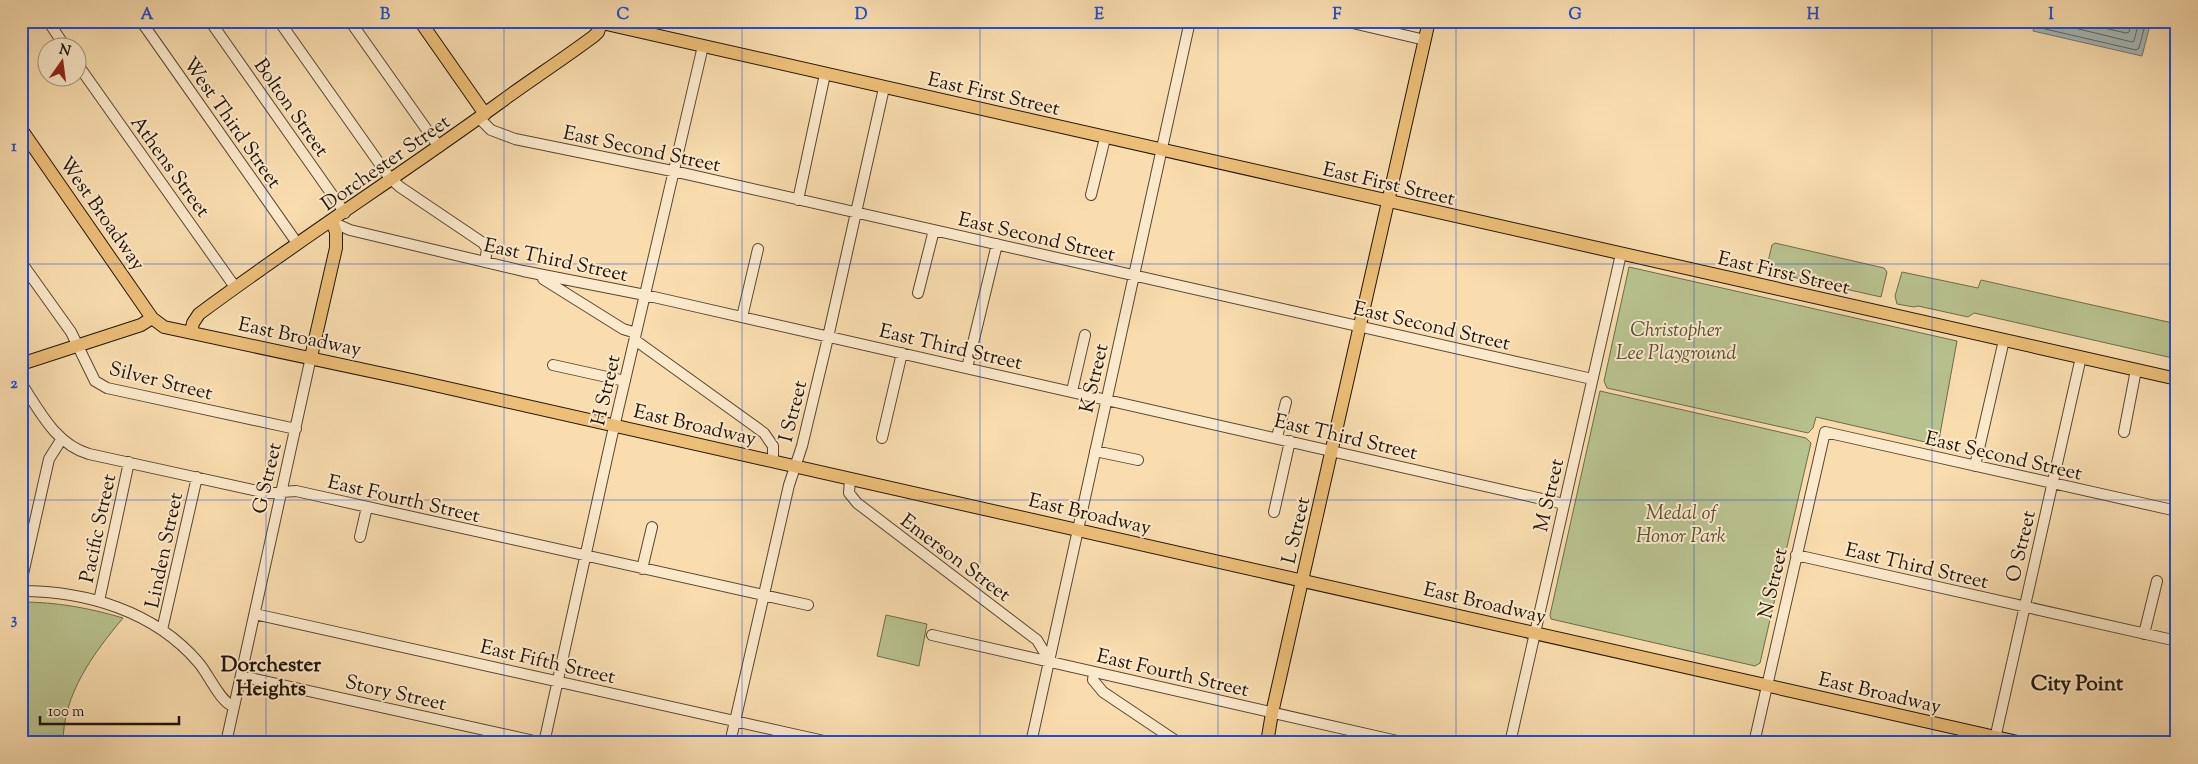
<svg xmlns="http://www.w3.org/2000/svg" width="2198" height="764" viewBox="0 0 2198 764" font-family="'Sorts Mill Goudy',serif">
<rect width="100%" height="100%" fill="#f9ddaf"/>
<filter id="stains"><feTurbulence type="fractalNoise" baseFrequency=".004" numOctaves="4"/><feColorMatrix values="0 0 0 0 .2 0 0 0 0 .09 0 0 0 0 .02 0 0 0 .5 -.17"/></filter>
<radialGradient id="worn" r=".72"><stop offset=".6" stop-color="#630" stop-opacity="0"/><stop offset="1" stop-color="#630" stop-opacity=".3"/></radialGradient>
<path fill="#b8c28f" stroke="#6c6c4c" d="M1775 243 1884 268 1887 272 1881 297 1783 275 1779 278 1769 275 1766 270 1772 245Z
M1629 267 1957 341 1938 445 1816 417 1813 428 1808 433 1607 388 1604 381Z
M1902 272 1978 288 1981 280 2177 324V359L1974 313 1968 317 1918 306 1914 307 1897 304 1895 296Z
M1600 391 1806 438 1811 443 1760 663 1755 666 1551 619 1550 615Z
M21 602C57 602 89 608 123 618 93 654 63 694 63 743H21Z
M886 615 927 624 919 666 877 656Z"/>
<path fill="#a4b8b7" stroke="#707771" d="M2035 21H2151L2142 56 2033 31Z"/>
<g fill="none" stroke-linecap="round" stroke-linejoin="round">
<path stroke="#626660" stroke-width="1" d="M2040 21 2041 28 2136 50 2139 48 2146 21
M2046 21 2132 42 2134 41 2139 21
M2073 21 2126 33 2129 32 2132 21"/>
<g stroke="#574732" stroke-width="12">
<path id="minor" d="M48 21 66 48
M141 21 297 243
M210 21 345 213
M279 21 389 177 400 187 483 243 487 249 485 262
M350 21 439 147
M1344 21 1425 40
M21 27 29 21
M78 65 235 287
M480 119 491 130 515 139 682 173 1592 379
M1091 195 1105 138
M798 200 825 74
M332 222 350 230 523 271 645 295 1564 504
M21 262 71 332 95 381 107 388 296 429
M543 279 623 329 636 333
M918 293 934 230
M742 317 758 249
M635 340 764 433 773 446V461
M553 365 625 381
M967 368 997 244
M21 383C40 411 55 444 89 454L267 493 296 491 808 605
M1072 391 1085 335
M2124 432 2136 370
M1277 437 1286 402
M882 438 902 353
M1095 451 1138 460
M1975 466 2004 340
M850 479 849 493 857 503 1029 634 1037 640 1049 660
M1274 512 1290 441
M360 537 367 507
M1796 555 2177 641
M642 569 652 527
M21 591C86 591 154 611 198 662 208 673 220 702 233 706
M24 591 22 583 23 574 49 459 61 440
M99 601 129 462
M255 614 833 743
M162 630 197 477
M2144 634 2157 581
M932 635 1406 743
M1094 672 1093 680 1103 692 1179 743
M241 676 543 743
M227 739 242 743
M226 743 311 357
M544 743 611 440 703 46
M730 743 789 485 802 446 826 346 884 88
M1031 743 1190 21
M1510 743 1621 254
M1754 743 1825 432 2177 511
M1994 743 2081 357"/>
</g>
<g stroke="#211508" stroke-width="14">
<path id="major" d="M420 21 485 114
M593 21 2177 379
M21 129 152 318 164 327 412 380 2022 743
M191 332 193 323 199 314C297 241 399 176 498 104 529 81 562 60 594 36L598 32 601 23
M311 357 336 248V232L332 222
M21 364 141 325 152 318
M1267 743 1272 713 1429 21"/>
</g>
<use href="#minor" stroke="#fbe9cb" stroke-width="10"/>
<use href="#major" stroke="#ecbe78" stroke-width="12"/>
</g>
<path fill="none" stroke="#1d4ed8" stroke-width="1" stroke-opacity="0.55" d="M266 21V743M504 21V743M742 21V743M980 21V743M1218 21V743M1456 21V743M1694 21V743M1932 21V743M21 264H2177M21 500H2177"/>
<g text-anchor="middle" stroke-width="4" stroke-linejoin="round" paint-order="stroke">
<g font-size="20" fill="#211508" stroke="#fbe9cb">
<text transform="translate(994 93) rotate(13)" y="7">East First Street</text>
<text transform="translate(292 107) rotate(55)" y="7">Bolton Street</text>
<text transform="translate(233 122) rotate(55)" y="7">West Third Street</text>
<text transform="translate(642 148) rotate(12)" y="7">East Second Street</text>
<text transform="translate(385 162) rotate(-35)" y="7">Dorchester Street</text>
<text transform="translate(171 166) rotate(54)" y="7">Athens Street</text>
<text transform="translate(1389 183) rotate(13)" y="7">East First Street</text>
<text transform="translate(103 213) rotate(55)" y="7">West Broadway</text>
<text transform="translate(1037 236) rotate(13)" y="7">East Second Street</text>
<text transform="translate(556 259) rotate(12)" y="7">East Third Street</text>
<text transform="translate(1784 272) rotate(13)" y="7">East First Street</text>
<text transform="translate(1432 325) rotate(13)" y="7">East Second Street</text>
<text transform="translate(300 336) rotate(12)" y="7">East Broadway</text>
<text transform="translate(951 346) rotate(13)" y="7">East Third Street</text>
<text transform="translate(1093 378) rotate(-77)" y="7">K Street</text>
<text transform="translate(161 380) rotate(14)" y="7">Silver Street</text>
<text transform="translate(605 390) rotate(-77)" y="7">H Street</text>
<text transform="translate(792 411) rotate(-76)" y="7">I Street</text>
<text transform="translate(695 424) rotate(13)" y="7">East Broadway</text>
<text transform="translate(1346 436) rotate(13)" y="7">East Third Street</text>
<text transform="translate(2004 455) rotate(13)" y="7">East Second Street</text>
<text transform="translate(266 478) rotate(-77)" y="7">G Street</text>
<text transform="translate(1548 495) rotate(-77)" y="7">M Street</text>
<text transform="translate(404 498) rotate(13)" y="7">East Fourth Street</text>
<text transform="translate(1090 513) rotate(13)" y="7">East Broadway</text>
<text transform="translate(97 528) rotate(-78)" y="7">Pacific Street</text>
<text transform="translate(1295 530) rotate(-77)" y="7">L Street</text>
<text transform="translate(2020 546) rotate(-77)" y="7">O Street</text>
<text transform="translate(163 550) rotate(-78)" y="7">Linden Street</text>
<text transform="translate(956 557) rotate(37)" y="7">Emerson Street</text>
<text transform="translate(1917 565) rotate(13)" y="7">East Third Street</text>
<text transform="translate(1772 583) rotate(-77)" y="7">N Street</text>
<text transform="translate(1485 602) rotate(13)" y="7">East Broadway</text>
<text transform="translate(548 661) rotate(13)" y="7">East Fifth Street</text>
<text transform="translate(1173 672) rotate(13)" y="7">East Fourth Street</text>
<text transform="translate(396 692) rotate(13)" y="7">Story Street</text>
<text transform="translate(1880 692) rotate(13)" y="7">East Broadway</text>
</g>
<g font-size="20" font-style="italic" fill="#565237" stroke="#fbe9cb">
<text x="1676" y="336">Christopher<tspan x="1676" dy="23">Lee Playground</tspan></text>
<text x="1681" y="519">Medal of<tspan x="1681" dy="23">Honor Park</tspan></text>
</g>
<g font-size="21" font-weight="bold" fill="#211508" stroke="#fbe9cb">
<text x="271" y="671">Dorchester<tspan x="271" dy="24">Heights</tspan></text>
<text x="2077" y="690">City Point</text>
</g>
</g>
<rect width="2198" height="764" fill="none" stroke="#f9ddaf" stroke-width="55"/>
<g transform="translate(62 62) rotate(14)"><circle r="24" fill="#fbe9cb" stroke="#a4947d"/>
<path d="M0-4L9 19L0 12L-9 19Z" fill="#8f2418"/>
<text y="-8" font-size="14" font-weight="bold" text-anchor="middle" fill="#211508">N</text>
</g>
<path d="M40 716v8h139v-8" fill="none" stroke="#211508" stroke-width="2.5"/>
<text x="48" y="716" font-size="15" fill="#211508" stroke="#fbe9cb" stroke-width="4" paint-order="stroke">100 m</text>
<rect x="28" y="28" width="2142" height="708" fill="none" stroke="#1d4ed8" stroke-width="2"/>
<g font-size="16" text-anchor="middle" font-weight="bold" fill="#1d4ed8">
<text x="147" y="19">A</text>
<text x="385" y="19">B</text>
<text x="623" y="19">C</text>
<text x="861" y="19">D</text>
<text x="1099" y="19">E</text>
<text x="1337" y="19">F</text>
<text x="1575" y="19">G</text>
<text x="1813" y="19">H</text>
<text x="2051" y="19">I</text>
<text x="14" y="151">1</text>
<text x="14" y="388">2</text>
<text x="14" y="624">3</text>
</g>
<rect width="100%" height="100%" filter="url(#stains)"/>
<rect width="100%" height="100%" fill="url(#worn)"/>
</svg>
